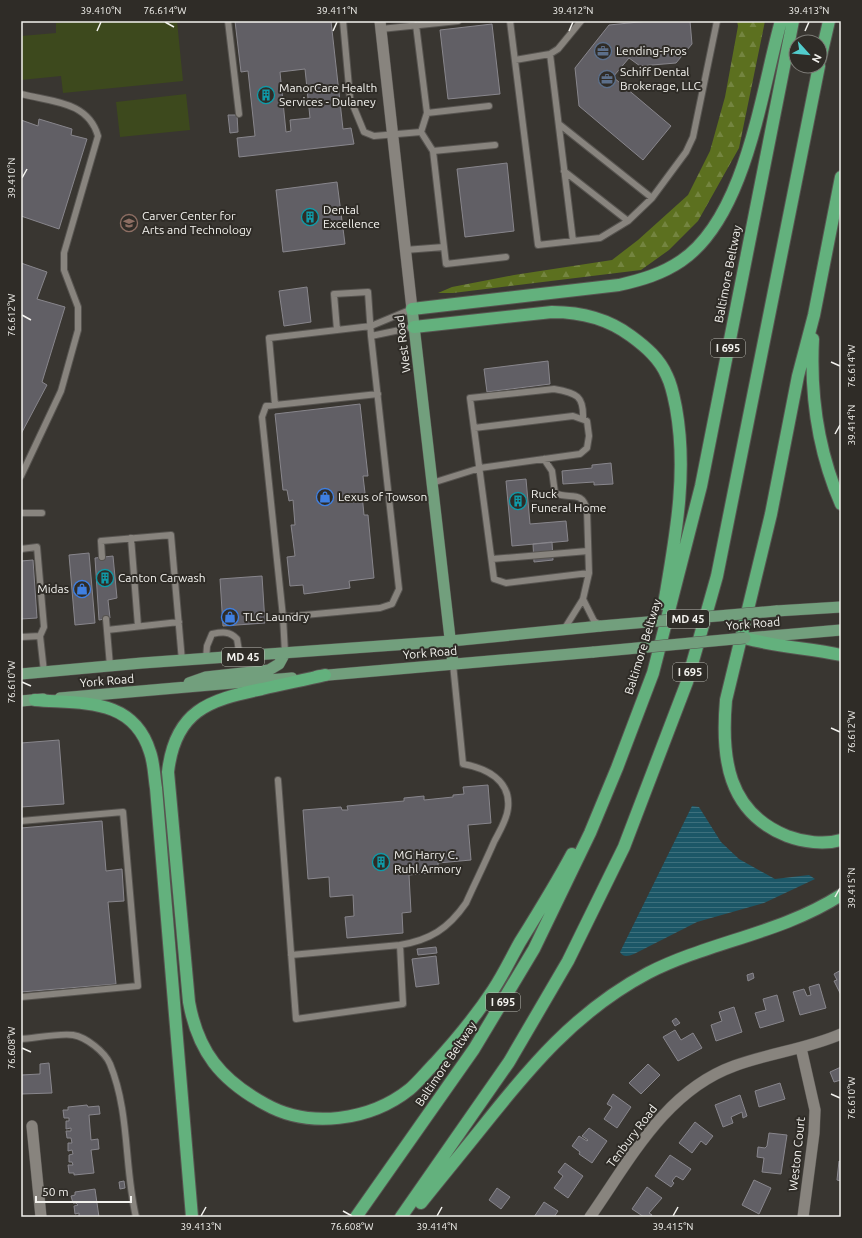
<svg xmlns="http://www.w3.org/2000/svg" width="862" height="1238" viewBox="0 0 862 1238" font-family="Ubuntu,sans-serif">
<defs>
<pattern id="forest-firs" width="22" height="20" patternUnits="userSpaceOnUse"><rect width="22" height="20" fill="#5c701f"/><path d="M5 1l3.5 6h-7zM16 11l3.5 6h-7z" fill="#748540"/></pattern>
<pattern id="water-rules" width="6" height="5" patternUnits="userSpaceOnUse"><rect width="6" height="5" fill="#1c5767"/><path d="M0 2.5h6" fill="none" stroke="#3d707d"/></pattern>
</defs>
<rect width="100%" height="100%" fill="#393631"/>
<path fill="url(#forest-firs)" d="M737 21H765L739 148 698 221 669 250 641 270 453 293H438L452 287 514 275 612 260 638 240 688 195 710 151 725 97 738 26Z"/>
<path fill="#3d491d" d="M78 21H177L183 81 63 93 61 76 21 80V36L56 33V23Z
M186 94 190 130 120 137 116 102Z"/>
<path fill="url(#water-rules)" d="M692 806 699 807 721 842 739 859 775 879 809 875 815 879 764 903 697 922 634 954C628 956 624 958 620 952L623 946Z"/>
<path fill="#615f65" stroke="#88868c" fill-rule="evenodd" d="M235 21H331L343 129 351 128 354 144 239 157 237 138 255 136 248 71 241 72ZM305 69 310 118 290 120 291 131 286 132 280 72Z
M649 21H690L692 44 676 63 640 66 629 58 613 77 671 126 643 160 579 106 575 68 609 25Z
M492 24 500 94 448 99 440 30Z
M228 115H237L238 132 230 133Z
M39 119 72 129 71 135 87 139 59 229 21 216V120L38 126Z
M507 163 514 231 465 237 457 169Z
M337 182 345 244 283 252 276 190Z
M21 263 47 272 37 299 65 307 42 382 47 385 21 434Z
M307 287 311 322 284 326 279 291Z
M548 361 550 384 487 392 484 369Z
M360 404 368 476H363L365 493 362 494 364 515H368L374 578 349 581 350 588 304 594 303 585 290 586 287 557 295 556 291 525H295L293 500 289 501 287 490H283L275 414Z
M611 463 613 484 594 485V482L563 484 562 471 592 468V465Z
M526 479 530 524 566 521 568 541 512 546 506 481Z
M552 542 553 560 534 562 533 544Z
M89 553 95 623 75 625 69 555Z
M113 556 117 598 108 600 110 618 99 620 95 558Z
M33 560 37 618 21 619V561Z
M262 576 265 623 223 626 220 579Z
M59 740 64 804 21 807V743Z
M488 785 491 823 468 825 471 860 438 863V872L409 875 411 912 402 913 403 933 347 938 345 917 354 916 353 895 330 897 329 877 308 879 303 810 341 807 342 810H348L347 806 404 801V798L424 796V800L453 797V795L464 794 463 787Z
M102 821 106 871 122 869 124 901 108 902 116 984 21 992V828Z
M436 947 437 953 418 955 417 949Z
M436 956 439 984 416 987 412 959Z
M841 970V995L834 981 837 980 834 974Z
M753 973 754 978 748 981 747 975Z
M819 984 826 1008 800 1015 793 992 804 989 807 996 811 995 809 987Z
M777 995 784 1021 760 1028 755 1013 766 1010 763 999Z
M734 1007 742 1032 716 1041 711 1025 722 1021 719 1012Z
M676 1018 680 1023 675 1026 672 1021Z
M675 1030 681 1040 693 1033 702 1048 678 1061 663 1037Z
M49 1063 52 1093 21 1094V1096V1075L40 1074V1064Z
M648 1064 660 1075 641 1094 629 1083Z
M841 1067V1080L834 1082 830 1072Z
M780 1083 785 1099 759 1107 755 1091Z
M613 1094 631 1107 617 1128 604 1119 612 1107 607 1104Z
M740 1095 747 1116 743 1118 742 1112 731 1117 733 1123 723 1127 715 1105Z
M87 1105 88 1107 99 1106 100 1114 89 1115 91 1140 98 1139 99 1149 91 1150 94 1173 74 1175V1173H69L68 1165H73L72 1162H69V1155L73 1154 72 1150 68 1151V1143H72L71 1138H67L66 1131H71V1128L66 1129V1121H69V1118H64L63 1110H68V1107Z
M695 1122 713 1136 706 1145 701 1141 692 1153 679 1143Z
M589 1128 607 1141 592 1163 579 1154 580 1152 572 1146 579 1136 587 1141 588 1140 582 1136Z
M769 1133 787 1135 781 1174 762 1172 764 1158 757 1157 758 1147 765 1148 767 1146Z
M670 1155 691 1169 683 1180 676 1176 672 1181 674 1183 671 1187 655 1176Z
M839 1161 841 1162V1181L837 1180Z
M565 1163 583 1176 568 1198 554 1188 563 1176 558 1172Z
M754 1180 771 1188 759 1214 742 1205Z
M124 1181 125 1188 120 1189 119 1182Z
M647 1187 662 1198 649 1213 652 1215 651 1217H644L632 1209Z
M497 1188 510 1197 501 1209 489 1200Z
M95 1189 99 1217H75L79 1216V1213L75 1214 74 1206 78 1205 76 1203H73L71 1196 75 1195V1192Z
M544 1202 558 1211 554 1217H534Z"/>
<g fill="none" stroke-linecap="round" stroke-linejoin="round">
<g stroke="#575450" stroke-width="8">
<path id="service" d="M228 21 239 114
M343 21 350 98 364 132 374 136 421 132 427 113 416 25
M510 21 538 245 600 238 628 221 652 198 686 152 693 137 717 21
M381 29 458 21
M550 54 573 241
M515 60 550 54 558 49 581 21
M21 94C52 102 88 101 98 136L64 253V270L78 307V330L61 391 21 476
M427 113 489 106
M559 124 652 198
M421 132 433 151 446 264 506 257
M433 151 495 145
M564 171 628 221
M405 250 444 247
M371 336 414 327
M275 405 269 338 371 326 412 309
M583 419C584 396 577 393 554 389L470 398 494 579 506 583 589 573
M544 459 552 471 555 493C569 500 582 489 587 510L589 573 583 599 563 631
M432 483 480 468 580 454 587 448 589 436 587 421 573 416 474 428
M21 513H42
M131 538 138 626
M21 549 37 547 44 627 40 636
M102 557 101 541 171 535 182 661
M492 559 588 551
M583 599 594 621 600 625
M283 617 380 608 392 604 399 589 371 336 368 292 334 294 337 330
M106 619 110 666
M107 630 179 622
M21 637 40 636 44 672
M285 653 283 617 262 417 266 406 378 394
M206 659 207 646 212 634C222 632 230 631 237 639L240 657
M278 780 296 1019 403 1004 400 945C430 940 448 929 466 903 475 883 485 863 494 842 499 832 507 820 508 808 511 780 486 768 463 764L453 664
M21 821 123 812 138 986 21 997
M291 955 400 945
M21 1039C35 1038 60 1033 73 1035 86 1037 105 1052 110 1064 130 1113 124 1166 136 1217"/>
</g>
<g stroke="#575450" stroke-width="12">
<path id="minor" d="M801 1048 815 1110 814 1133 803 1217
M32 1126 41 1217
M590 1217C630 1160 665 1091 734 1066 769 1053 807 1049 841 1034"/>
</g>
<g stroke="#575450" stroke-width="12">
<path id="tertiary" d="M380 21 412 309"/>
</g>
<g stroke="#575450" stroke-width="12">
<path id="primary" d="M412 309 453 664
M776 611 841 607
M748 638 841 630
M21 674 142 663 451 641 601 626
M317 676 594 652
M189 683 206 677 269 670 279 664 285 653
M60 698 292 678
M21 701 43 699"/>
</g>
<g stroke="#575450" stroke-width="14">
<path id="motorway" d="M820 60 829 21
M841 177 814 315 798 376 771 514 726 700C721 757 727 812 787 836 803 842 824 845 841 840
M412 309 619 285C641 280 662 274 681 261 746 217 761 92 781 21
M414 327 552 312C581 312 607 318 631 336 646 347 660 359 667 376 672 386 674 398 676 408 688 474 675 539 664 604
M813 339C810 397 818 451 841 504
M745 638C776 647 809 648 841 655
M325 675C304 680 283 684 262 689 208 700 175 711 168 772L189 1002C198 1052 221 1080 265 1104 309 1129 370 1121 410 1089 419 1081 427 1071 435 1063 456 1040 476 1016 493 990 503 975 511 958 520 942 538 913 556 884 572 854
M35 700C82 704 133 697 150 752 154 763 154 776 156 788L192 1217
M421 1203C440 1179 460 1155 480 1130 529 1068 576 1011 648 973 711 941 780 934 841 895
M356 1217 474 1049 534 949 590 833 617 768 653 673 701 486 793 21
M401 1217 509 1062 568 961 624 847 687 682 717 576 819 66"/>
</g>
<use href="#service" stroke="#88847e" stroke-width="6"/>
<use href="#minor" stroke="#88847e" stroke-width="11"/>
<use href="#tertiary" stroke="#88847e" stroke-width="11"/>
<use href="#primary" stroke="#729f7d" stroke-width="11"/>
<use href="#motorway" stroke="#63b17d" stroke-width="12"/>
<g stroke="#575450" stroke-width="12" stroke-linecap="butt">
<path id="primary-bridge" d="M601 626 776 611
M594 652 745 638"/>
</g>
<use href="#primary-bridge" stroke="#729f7d" stroke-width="11"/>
</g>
<path fill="none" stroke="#f3f2ee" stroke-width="1.5" d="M165 22 174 27M97 31 101 22M333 31 337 22M569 31 573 22M805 31 809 22M22 178 27 169M22 315 31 320M831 362 840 366M835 434 840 425M22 682 31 686M831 728 840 732M835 897 840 888M22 1048 31 1052M831 1094 840 1098M343 1211 352 1216M201 1216 206 1207M437 1216 442 1207M673 1216 678 1207"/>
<defs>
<g id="office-ring" transform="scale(0.9)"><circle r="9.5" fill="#2f2c27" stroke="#5c6f8a" stroke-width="1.5"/><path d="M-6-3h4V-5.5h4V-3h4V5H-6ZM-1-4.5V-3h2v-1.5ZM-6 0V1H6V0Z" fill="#5c6f8a"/></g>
<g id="building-ring" transform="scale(0.9)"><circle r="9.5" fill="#2f2c27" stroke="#0f9aa8" stroke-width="1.5"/><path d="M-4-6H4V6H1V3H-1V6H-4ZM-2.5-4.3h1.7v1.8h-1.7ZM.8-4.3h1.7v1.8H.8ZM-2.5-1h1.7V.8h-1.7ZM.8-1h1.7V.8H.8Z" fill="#0f9aa8"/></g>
<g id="school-ring" transform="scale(0.9)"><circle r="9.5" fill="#2f2c27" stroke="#8d6e63" stroke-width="1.5"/><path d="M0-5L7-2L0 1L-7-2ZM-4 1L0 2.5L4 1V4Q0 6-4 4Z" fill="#8d6e63"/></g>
<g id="shop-ring" transform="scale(0.9)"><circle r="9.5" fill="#2f2c27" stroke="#3f7fe0" stroke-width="1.5"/><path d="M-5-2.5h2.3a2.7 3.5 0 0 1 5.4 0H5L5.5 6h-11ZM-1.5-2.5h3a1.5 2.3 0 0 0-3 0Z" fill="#3f7fe0"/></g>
</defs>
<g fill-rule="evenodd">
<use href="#office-ring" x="603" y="51"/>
<use href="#office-ring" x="607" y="79"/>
<use href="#building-ring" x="266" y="95"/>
<use href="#building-ring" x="310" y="217"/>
<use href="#school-ring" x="129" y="223"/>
<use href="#shop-ring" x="325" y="497"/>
<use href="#building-ring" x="518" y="501"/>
<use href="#building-ring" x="105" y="578"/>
<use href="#shop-ring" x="82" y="589"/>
<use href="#shop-ring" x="230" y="617"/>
<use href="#building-ring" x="381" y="862"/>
</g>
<g text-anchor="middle" stroke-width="4" stroke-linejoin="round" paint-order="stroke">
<g fill="#2f2c27" stroke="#b8b7b2" stroke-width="1">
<rect x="711" y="339" width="34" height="18" rx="3"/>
<rect x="667" y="610" width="42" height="18" rx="3"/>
<rect x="222" y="648" width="42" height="18" rx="3"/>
<rect x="673" y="663" width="34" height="18" rx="3"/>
<rect x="486" y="993" width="34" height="18" rx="3"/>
</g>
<g font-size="11" font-weight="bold" fill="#f3f2ee">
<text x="728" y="352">I 695</text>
<text x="688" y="623">MD 45</text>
<text x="243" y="661">MD 45</text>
<text x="690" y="676">I 695</text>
<text x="503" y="1006">I 695</text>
</g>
<g font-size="12" fill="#f3f2ee" stroke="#2f2c27" text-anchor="start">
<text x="616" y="55">Lending-Pros</text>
<text x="620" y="76">Schiff Dental<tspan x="620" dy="14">Brokerage, LLC</tspan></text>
<text x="279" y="92">ManorCare Health<tspan x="279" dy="14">Services - Dulaney</tspan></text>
<text x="323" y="214">Dental<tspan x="323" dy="14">Excellence</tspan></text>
<text x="142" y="220">Carver Center for<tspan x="142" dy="14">Arts and Technology</tspan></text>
<text x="531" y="498">Ruck<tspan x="531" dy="14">Funeral Home</tspan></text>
<text x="338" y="501">Lexus of Towson</text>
<text x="118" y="582">Canton Carwash</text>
<text x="69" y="593" text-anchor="end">Midas</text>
<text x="243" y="621">TLC Laundry</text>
<text x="394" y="859">MG Harry C.<tspan x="394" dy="14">Ruhl Armory</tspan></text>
</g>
<g font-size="12" fill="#f3f2ee" stroke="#2f2c27">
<text transform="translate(728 274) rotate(-79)" y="4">Baltimore Beltway</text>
<text transform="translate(403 344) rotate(-97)" y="4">West Road</text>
<text transform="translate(753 624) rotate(-5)" y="4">York Road</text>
<text transform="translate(643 647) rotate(-73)" y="4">Baltimore Beltway</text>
<text transform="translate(430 653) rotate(-5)" y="4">York Road</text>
<text transform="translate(107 681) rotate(-5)" y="4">York Road</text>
<text transform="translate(446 1064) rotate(-56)" y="4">Baltimore Beltway</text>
<text transform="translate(632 1136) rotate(-53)" y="4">Tenbury Road</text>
<text transform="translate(797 1154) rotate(-84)" y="4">Weston Court</text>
</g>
</g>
<rect width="862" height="1238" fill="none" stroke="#2f2c27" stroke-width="44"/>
<g transform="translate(808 54) rotate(117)"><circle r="19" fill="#2f2c27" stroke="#7d7b77"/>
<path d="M0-3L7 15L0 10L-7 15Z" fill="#52cdcd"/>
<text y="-6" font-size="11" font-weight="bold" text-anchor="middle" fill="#f3f2ee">N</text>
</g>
<path d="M36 1196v6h95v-6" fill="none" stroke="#f3f2ee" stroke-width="2"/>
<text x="42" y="1196" font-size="12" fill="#f3f2ee" stroke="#2f2c27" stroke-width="3" paint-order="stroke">50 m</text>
<rect x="22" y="22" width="818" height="1194" fill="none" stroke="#f3f2ee" stroke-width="1.5"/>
<g font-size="10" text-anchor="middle" fill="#f3f2ee">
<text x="101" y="14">39.410°N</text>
<text x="165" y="14">76.614°W</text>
<text x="337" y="14">39.411°N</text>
<text x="573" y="14">39.412°N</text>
<text x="809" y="14">39.413°N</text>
<text transform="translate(11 178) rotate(-90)" y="4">39.410°N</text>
<text transform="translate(11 315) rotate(-90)" y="4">76.612°W</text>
<text transform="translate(851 366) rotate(-90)" y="4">76.614°W</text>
<text transform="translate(851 425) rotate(-90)" y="4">39.414°N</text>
<text transform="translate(11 682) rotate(-90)" y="4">76.610°W</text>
<text transform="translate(851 732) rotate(-90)" y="4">76.612°W</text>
<text transform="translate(851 888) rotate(-90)" y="4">39.415°N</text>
<text transform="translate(11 1048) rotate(-90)" y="4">76.608°W</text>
<text transform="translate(851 1098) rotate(-90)" y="4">76.610°W</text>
<text x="201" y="1230">39.413°N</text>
<text x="352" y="1230">76.608°W</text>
<text x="437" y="1230">39.414°N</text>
<text x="673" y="1230">39.415°N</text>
</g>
</svg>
